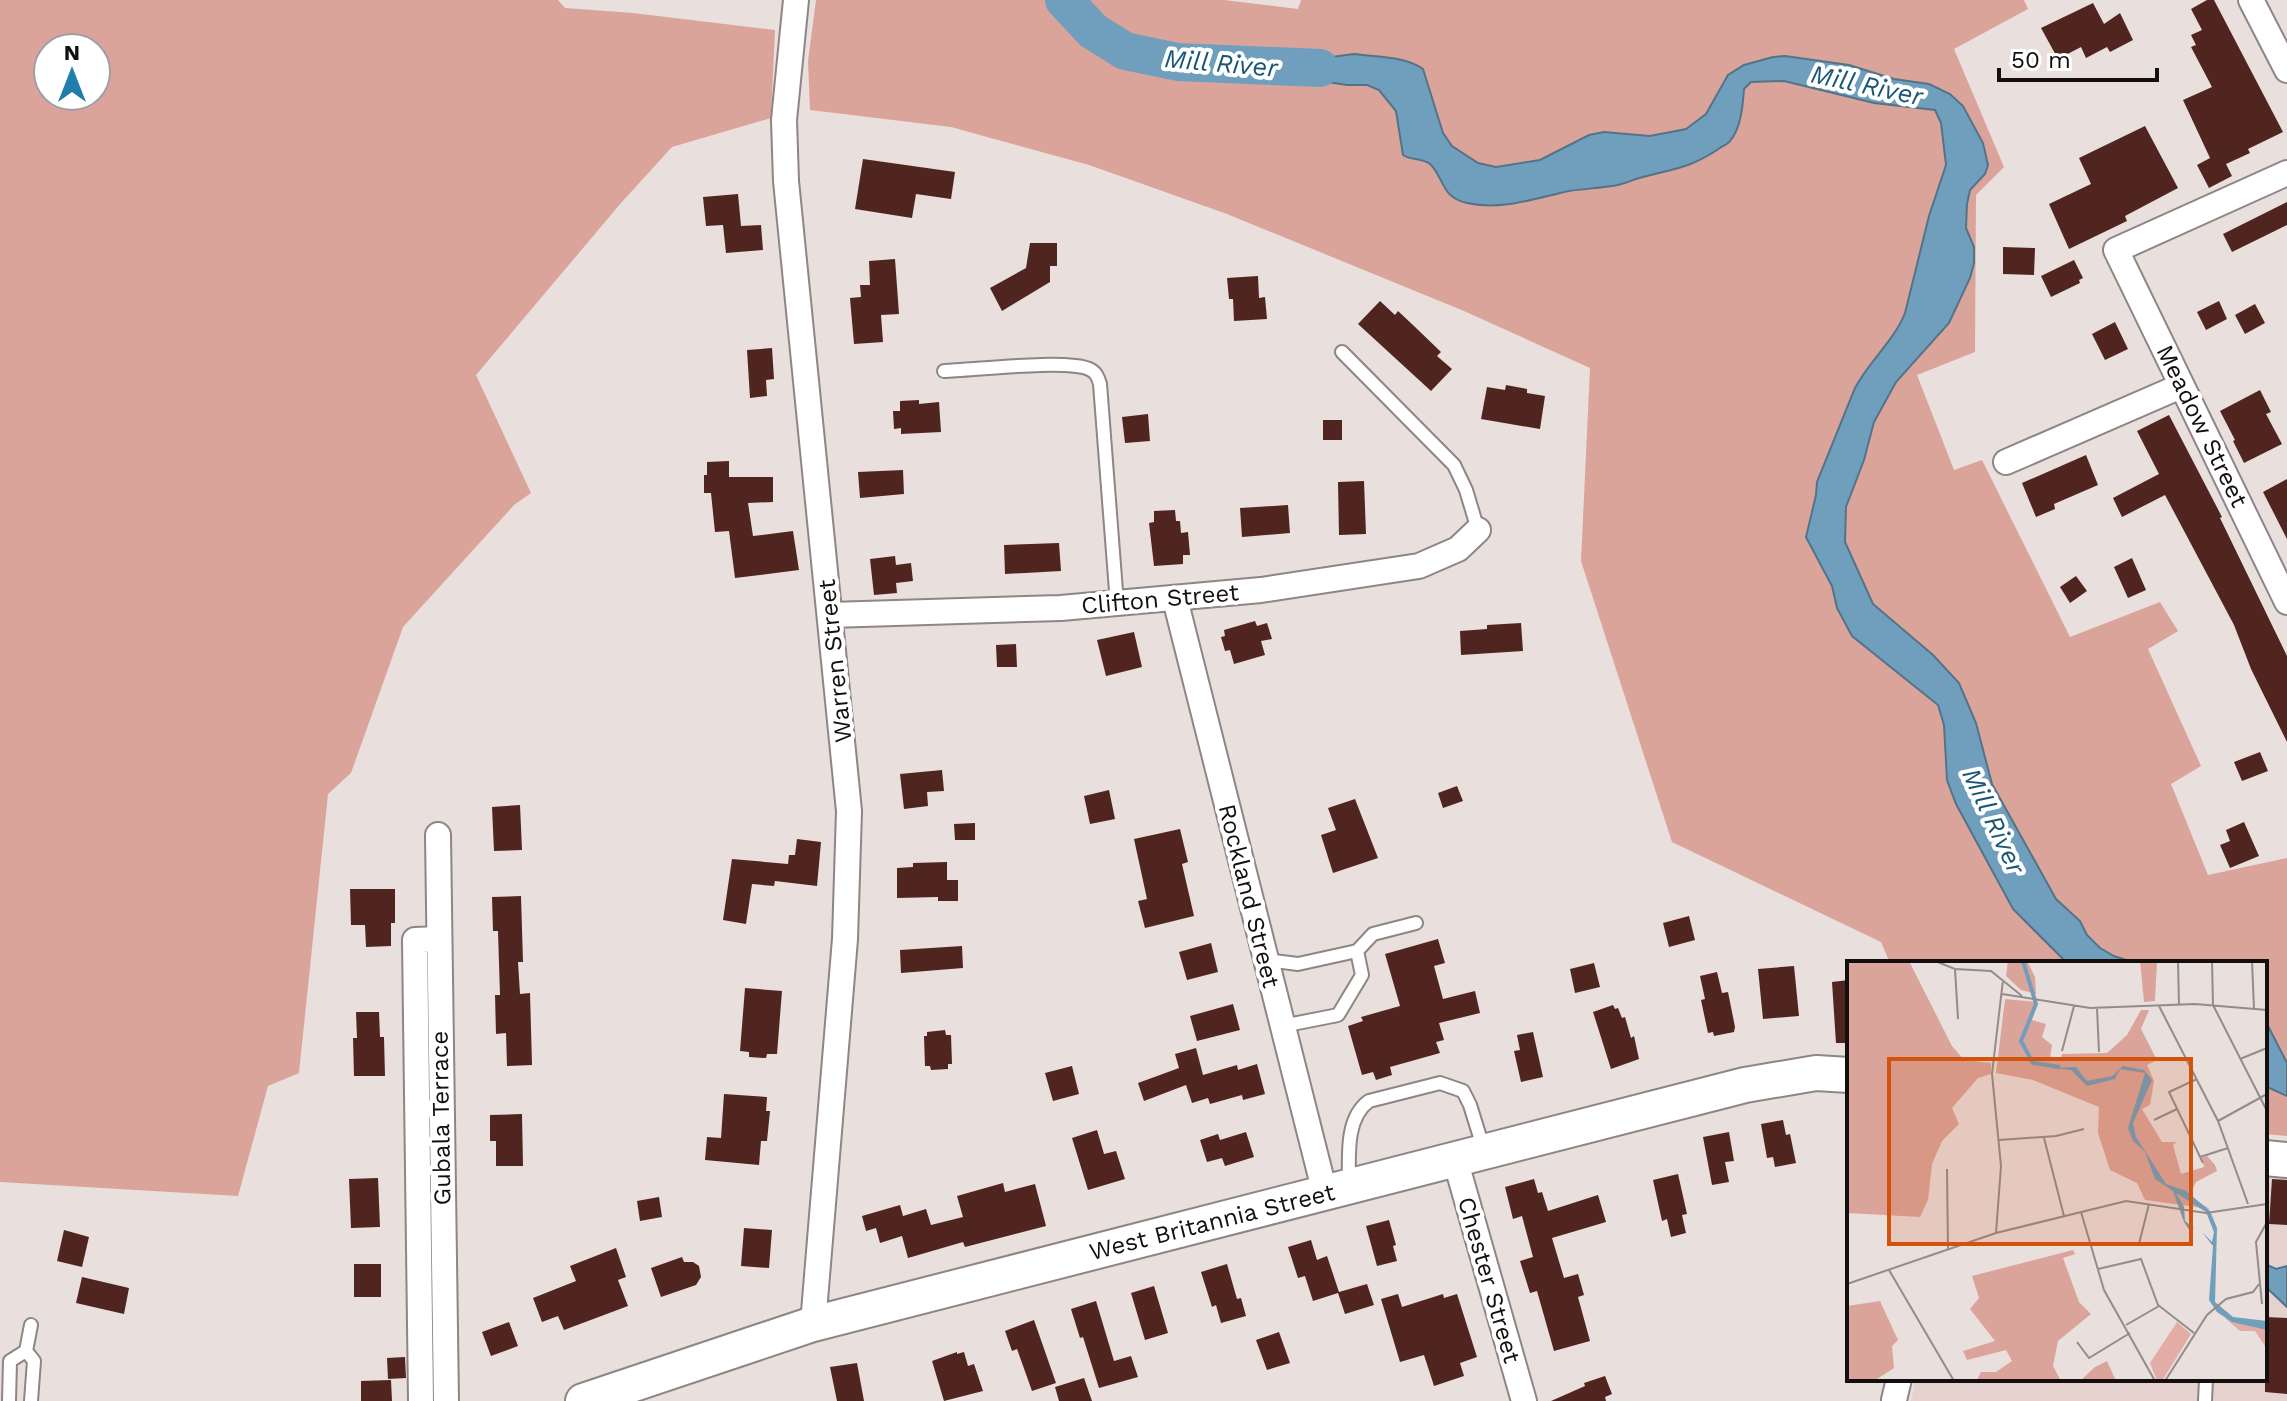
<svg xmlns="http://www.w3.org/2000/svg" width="2287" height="1401" viewBox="0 0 2287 1401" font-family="'Work Sans',sans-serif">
<rect width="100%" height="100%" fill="#e9dfdd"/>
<path fill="#e5d2cf" d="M2265 1174 2287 1175V1401H1911L1916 1379H2265Z"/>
<path fill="#dba49b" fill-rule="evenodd" d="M0 0H558L565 8 633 13 775 30 771 118 672 147 621 203 476 375 531 493 514 505 403 627 351 773 328 794 299 1073 268 1086 238 1196 0 1182ZM96 48V96H48V48Z
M816 0H1224L1298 9 1301 0H2024L2028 9 1954 49 2004 167 1976 195 1975 352 1917 375 1954 470 1982 460 2070 637 2160 602 2178 631 2148 649 2201 766 2171 784 2208 875 2287 858V1136L2265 1134V963H1890L1881 942 1672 842 1581 561 1590 368 1464 311 1227 214 1089 165 951 127 810 110 808 61Z"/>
<path fill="#6f9fbc" stroke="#537488" stroke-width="2" d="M1354 54C1376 57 1405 56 1423 69L1443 133 1452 146 1478 163 1496 167 1540 160 1589 135 1604 132 1650 136 1686 129 1706 114 1728 75 1744 65 1773 57 1785 56 1849 65 1894 79 1929 84 1950 94 1963 106 1983 143 1988 165 1985 174 1970 190 1967 204 1966 228 1974 247V263L1970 278 1949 323 1896 382 1874 422 1864 460 1846 507 1845 542 1873 604 1933 655 1959 683 1976 723 1992 784 2056 899 2080 921 2087 935 2100 948 2114 956 2135 963H2067L2013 909 1956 804 1947 780 1944 725 1938 705 1852 636 1837 608 1832 586 1806 537 1816 495 1817 482 1855 388C1869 361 1894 341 1905 313L1929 216 1946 165 1941 123 1935 110 1874 103 1784 81 1751 82 1744 89C1743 104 1741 129 1730 141 1728 144 1723 146 1720 148 1692 167 1678 168 1647 176 1635 178 1624 185 1612 186 1598 188 1584 189 1569 191 1536 198 1502 211 1467 203 1441 197 1445 180 1431 165 1423 157 1411 161 1403 155L1396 111 1379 90 1367 85H1347L1242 69Z
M2265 1020 2287 1063V1096L2265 1086Z
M2265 1264 2276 1269 2287 1266V1307L2265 1286Z"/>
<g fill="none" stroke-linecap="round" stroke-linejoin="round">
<path stroke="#6f9fbc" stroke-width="38" d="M1064 0 1093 31 1125 51 1178 62 1320 68"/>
</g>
<path fill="#51251f" d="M2207 0H2214L2283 132 2248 149 2250 153 2226 164 2232 176 2209 188 2197 165 2210 158 2183 100 2212 87 2191 47 2196 45 2191 35 2202 30 2191 9Z
M2093 3 2104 24 2120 13 2133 40 2110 52 2107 47 2086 58 2081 47 2058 59 2041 28Z
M2145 126 2178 188 2125 216 2127 221 2069 249 2049 204 2091 184 2079 158Z
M863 159 955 172 951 199 916 194 912 218 855 209Z
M738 194 741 226 761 225 763 250 726 253 723 225 706 226 703 197Z
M2287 202V225L2232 252 2223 234Z
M1030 243H1057V266H1050V282L1002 311 990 288 1026 268Z
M2003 247 2035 248 2034 275 2003 274Z
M895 259 899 314 881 315 883 342 854 344 850 298 861 297 860 285H870L869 261Z
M2074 260 2083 278 2079 280 2080 283 2051 297 2041 276Z
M1258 276 1259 298 1265 297 1267 319 1234 321 1233 299H1229L1227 278Z
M1380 301 1395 315 1398 311 1414 326 1441 352 1437 356 1452 369 1431 391 1358 324Z
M2219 301 2227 319 2206 330 2197 312Z
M2255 304 2265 323 2245 334 2235 315Z
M2115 322 2128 349 2105 360 2092 334Z
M772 348 774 379 766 380 767 396 750 398 747 350Z
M1506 385 1527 389V393L1545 396 1540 429 1481 419 1487 387 1505 390Z
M2260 390 2271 412 2266 414 2282 444 2244 463 2233 441 2235 440 2220 411Z
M919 400V404L939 402 941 432 901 434V428L894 429 893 411H900V401Z
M1148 414 1150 441 1125 443 1122 417Z
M2169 415 2222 517 2220 518 2287 656V742L2251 669 2234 625 2165 495 2122 517 2113 498 2159 474 2137 431Z
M1323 420H1342V440H1323Z
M2086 455 2098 485 2054 504 2055 509 2036 517 2022 483Z
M729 461V477H773V502L748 503 753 536 793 531 799 570 735 578 729 531 715 532 711 493H704V475H707V462Z
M903 470 904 494 860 498 858 472Z
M2287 479V539L2263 492Z
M1364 481 1366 534 1339 535 1338 482Z
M1288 505 1290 533 1242 537 1240 508Z
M1175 510 1176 521H1180L1181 533 1188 532 1190 555H1183V564L1154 566 1149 523 1154 522V511Z
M1059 543 1061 571 1005 574 1004 545Z
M895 556 896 565 911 563 913 581 896 583 897 593 874 595 870 559Z
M2132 558 2146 590 2128 598 2114 567Z
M2076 576 2087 591 2070 603 2060 587Z
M1255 621 1257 626 1267 623 1272 639 1261 641 1265 655 1234 664 1230 650 1225 651 1221 637 1225 636 1224 630Z
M1521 623 1523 651 1461 655 1460 631 1487 629V625Z
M1134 632 1142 667 1106 676 1097 640Z
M1016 644 1017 667H997L996 645Z
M2260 752 2268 771 2242 781 2234 762Z
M942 770 944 791 927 792 928 806 904 809 900 774Z
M1457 786 1463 801 1443 808 1438 793Z
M1109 790 1115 819 1090 824 1084 796Z
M1355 799 1378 858 1333 873 1321 835 1336 830 1328 808Z
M520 805 522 850 494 851 492 807Z
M2244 822 2259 856 2230 868 2220 845 2230 841 2226 830Z
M975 823V840H955L954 824Z
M1180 829 1188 862 1182 864 1194 916 1145 928 1138 901 1147 899 1134 839Z
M797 839 821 842 817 886 775 881 774 886 752 884 746 924 723 920 732 859 788 864 789 855H795Z
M947 862V880H958V901H938V897L897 898V868L913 867V863Z
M350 889H395V923H391V946L366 947 365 925H351Z
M521 896 523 962H518L520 994 530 993 532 1065 507 1066 506 1033 496 1034 495 995H500L498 931H493L492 897Z
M1689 916 1695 940 1669 947 1663 923Z
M1438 939 1445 963 1434 966 1443 999 1475 991 1480 1013 1439 1023 1444 1040 1436 1042 1440 1053 1390 1067 1392 1075 1376 1080 1373 1072 1362 1075 1348 1026 1363 1021 1361 1017 1400 1006 1385 954Z
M1211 943 1218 972 1187 980 1179 952Z
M962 946 963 968 901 973 900 950Z
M1594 963 1600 987 1575 993 1570 969Z
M1794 966 1799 1016 1763 1019 1758 969Z
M1717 972 1722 993 1728 992 1735 1027 1734 1032 1714 1036 1713 1032 1708 1033 1701 1000 1705 999 1700 976Z
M1849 980V1043H1836L1832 982Z
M745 988 782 991 777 1054H767L766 1058 749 1057V1052L740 1051Z
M1233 1004 1240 1030 1197 1041 1190 1016Z
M1613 1005 1615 1009 1618 1008 1622 1018 1625 1017 1631 1038 1634 1036 1639 1059 1611 1069 1593 1012Z
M356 1012H379L380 1037H384L385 1076H354L353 1038H357Z
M945 1030 946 1035H951L952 1064H948V1069L931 1070 930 1066H925L924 1036H927V1032Z
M1533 1032 1543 1077 1521 1082 1514 1051 1520 1050 1517 1035Z
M1196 1048 1203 1075 1237 1065 1238 1070 1257 1064 1265 1094 1243 1100 1242 1095 1210 1104 1208 1098 1192 1103 1186 1085 1144 1101 1138 1083 1179 1068 1175 1054Z
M1072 1066 1079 1094 1053 1101 1045 1073Z
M724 1094 767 1097 766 1111H770L767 1141H761L759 1165 705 1160 707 1137 721 1138Z
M522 1114 523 1166H496V1141H490V1115Z
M1783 1120 1786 1135 1790 1134 1796 1163 1775 1167 1773 1157 1767 1158 1761 1124Z
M1097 1130 1104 1154 1116 1151 1125 1179 1088 1190 1072 1138Z
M1246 1132 1254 1157 1225 1166 1222 1158 1207 1162 1200 1140 1218 1134 1220 1140Z
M1729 1132 1734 1161 1725 1162 1729 1182 1712 1185 1703 1137Z
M1678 1174 1687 1214 1682 1215 1686 1233 1671 1237 1667 1219 1662 1221 1653 1180Z
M378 1178 380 1227 351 1228 349 1179Z
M1534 1179 1538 1193 1542 1192 1548 1211 1598 1195 1606 1222 1552 1238 1564 1278 1578 1274 1584 1295 1578 1297 1590 1341 1554 1351 1537 1291 1530 1293 1520 1261 1533 1257 1522 1216 1513 1219 1505 1187Z
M2272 1179 2287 1180V1225L2269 1224Z
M1003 1183 1005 1192 1035 1184 1046 1226 965 1247 963 1242 908 1258 902 1236 880 1243 876 1228 866 1231 862 1216 900 1205 903 1216 926 1209 931 1225 963 1217 957 1196Z
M659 1197 662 1217 640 1221 637 1201Z
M1389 1220 1396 1245 1393 1246 1397 1261 1377 1266 1366 1226Z
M744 1228 772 1230 769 1268 741 1266Z
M64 1230 89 1237 82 1267 57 1261Z
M1311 1240 1317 1260 1327 1256 1339 1292 1367 1284 1374 1305 1345 1314 1338 1293 1313 1301 1305 1276 1298 1278 1288 1247Z
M616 1248 626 1277 618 1280 628 1306 564 1330 558 1316 542 1322 533 1298 576 1281 570 1266Z
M682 1257 684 1262H693L699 1266 701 1277 696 1285 661 1297 651 1268Z
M354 1264H381V1297H354Z
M1227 1264 1237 1299 1241 1298 1246 1316 1221 1323 1216 1305 1212 1307 1201 1272Z
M82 1277 129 1288 124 1314 76 1303Z
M1154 1286 1168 1333 1145 1340 1131 1293Z
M1398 1294 1402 1307 1443 1294 1444 1298 1457 1294 1477 1357 1460 1363 1464 1376 1434 1386 1424 1355 1400 1362 1381 1299Z
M1096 1301 1114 1361 1131 1356 1138 1377 1099 1388 1083 1337 1080 1338 1071 1309Z
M2265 1317 2287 1318V1394L2265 1392Z
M1034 1320 1056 1383 1032 1391 1017 1349 1012 1351 1005 1331Z
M509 1322 518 1346 491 1356 482 1332Z
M1279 1332 1290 1363 1267 1370 1256 1340Z
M957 1352V1354L964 1352 968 1366 974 1364 983 1391 944 1401 932 1361Z
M405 1357 406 1378 388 1379 387 1358Z
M857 1363 864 1401H837L830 1367Z
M1605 1376 1612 1394 1605 1397 1606 1401H1551L1585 1386 1584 1383Z
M1084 1378 1092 1401H1059L1055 1387Z
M391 1380 392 1401H361V1381Z"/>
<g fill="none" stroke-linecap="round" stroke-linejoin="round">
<g stroke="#8e8584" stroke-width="16">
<path id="lane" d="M1342 352 1454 465 1466 490 1478 530
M944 371C975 370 1065 359 1089 369 1096 372 1098 377 1100 384L1117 604
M1357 951 1373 934 1416 923
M1266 960 1298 964 1357 951 1362 975 1338 1015 1282 1026
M1349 1184C1349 1157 1345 1118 1369 1101L1440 1083 1463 1091 1470 1105 1484 1150
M26 1351 31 1325
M9 1401 10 1361 26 1351 34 1361 31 1401
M2205 1401 2206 1379"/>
</g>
<g stroke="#8e8584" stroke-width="28">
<path id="street" d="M796 0 784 120 786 181 849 811 845 939 813 1324
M2251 0 2287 70
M2287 173 2116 250 2287 602
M2006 462 2181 386
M1175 599 1325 1193
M830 615 1061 608 1261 590 1419 566 1458 549 1478 530
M438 835 446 1401
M1455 1159 1524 1401
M1894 1400 1899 1379
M421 1401 415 940 439 939"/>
</g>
<g stroke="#8e8584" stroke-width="38">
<path id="secondary" d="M2265 1158 2287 1160
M583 1401 813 1324 1745 1085 1816 1073 1849 1075"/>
</g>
<use href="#lane" stroke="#fff" stroke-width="12"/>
<use href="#street" stroke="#fff" stroke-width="24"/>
<use href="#secondary" stroke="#fff" stroke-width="34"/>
</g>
<g text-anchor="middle" stroke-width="8" stroke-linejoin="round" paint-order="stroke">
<g font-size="24" fill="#120f0e" stroke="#fff">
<text transform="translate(2202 426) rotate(64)" y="8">Meadow Street</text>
<text transform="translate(1160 599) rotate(-5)" y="8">Clifton Street</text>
<text transform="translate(835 661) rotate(-96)" y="8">Warren Street</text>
<text transform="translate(1249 896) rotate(76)" y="8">Rockland Street</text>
<text transform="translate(441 1118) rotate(-91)" y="8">Gubala Terrace</text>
<text transform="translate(1212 1222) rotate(-14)" y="8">West Britannia Street</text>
<text transform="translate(1489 1280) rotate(74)" y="8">Chester Street</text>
</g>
<g font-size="26" font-style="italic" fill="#1c5675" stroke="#fff">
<text transform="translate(1221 63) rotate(5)" y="9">Mill River</text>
<text transform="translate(1867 85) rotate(12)" y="9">Mill River</text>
<text transform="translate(1994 821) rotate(65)" y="9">Mill River</text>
</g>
</g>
<g transform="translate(1847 961)">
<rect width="420" height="420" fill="#e9dfdd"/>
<path d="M378 357 418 367 420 388 408 370H393ZM330 361 344 373 315 420H310L303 402Z" fill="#e3aca4"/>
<path d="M0 0H62L105 85 117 99 144 102V113L131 117 105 147 112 163 95 180 85 203 81 239 73 256 0 252ZM161 0H180L188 16 189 33 174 29 159 15ZM293 0H310L308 40 297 41ZM158 38 190 41 185 59 199 63 195 76 205 84 203 97 213 99 215 93 260 92 280 74 294 49H302L294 68 310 99 300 104 307 120 303 144 295 148 315 181H330L326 184 334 213 357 206 355 197 360 195 368 204 370 210 349 221 345 229 346 238 363 248 298 239 290 222 263 209 251 172 252 146 186 119 149 112ZM226 289 228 293 216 297 232 341 244 353 211 380 206 405 214 420 130 419 134 411H149L165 400 159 389 120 399 116 390 148 380 123 348 132 337 125 315ZM33 340 51 379 45 385 47 407 27 420H0V345ZM260 400 269 420H233L248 406Z" fill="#dba49b"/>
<path d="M276 105 297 109 305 119 286 162 289 176 319 223 339 230 363 250 370 267 368 341 386 356 420 360V369L385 361 370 351 362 339 366 285 355 271 365 281 367 271 359 251 329 232 337 246 338 260 347 267 343 270 337 261 326 230 308 218 298 191 286 180 281 167 298 112 273 108 268 118 240 125 224 109 206 107 229 106 240 120 265 115Z" fill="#6f9fbc"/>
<path fill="none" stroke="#6f9fbc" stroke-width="4" d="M176 0 189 43 174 80 186 102 213 106"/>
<path fill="none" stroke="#938c8a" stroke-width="2" d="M88 0 108 8 144 10 175 35M331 0 332 44M365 0 366 44 420 150M405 0 407 48M108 8 111 58M155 33 243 47 348 43 420 49M312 45 371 160 401 243M250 47 252 91M215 90 227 45M393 98 420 87M350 118 322 131 356 202M307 159 330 148M371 160 420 133M197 177 217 255M152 179 209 175 237 168M353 196 381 187M100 208 101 289M234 251 257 329 308 420M149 272 154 205 145 113 156 19M292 283 302 243M251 308 294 298 311 344 347 372M42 309 107 420M0 323 149 272 279 240 359 252 420 243M415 343 409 281 420 261M279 364 312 345M230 381 242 397 283 372M318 420 360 354 379 338 406 331 412 323"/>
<path fill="#d3520c" fill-opacity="0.15" stroke="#d3520c" stroke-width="4" d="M42 98H344V283H42Z"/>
<rect width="420" height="420" fill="none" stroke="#120f0e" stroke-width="4"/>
</g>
<g transform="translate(72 72)"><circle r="38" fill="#ffffff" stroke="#a09f9f" stroke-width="2"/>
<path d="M0-6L14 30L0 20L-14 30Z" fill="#217dab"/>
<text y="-12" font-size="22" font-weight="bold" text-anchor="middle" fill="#120f0e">N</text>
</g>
<path d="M1999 68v12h158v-12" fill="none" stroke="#120f0e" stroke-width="4"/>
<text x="2011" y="68" font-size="24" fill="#120f0e" stroke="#ffffff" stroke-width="6" paint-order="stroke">50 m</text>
</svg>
